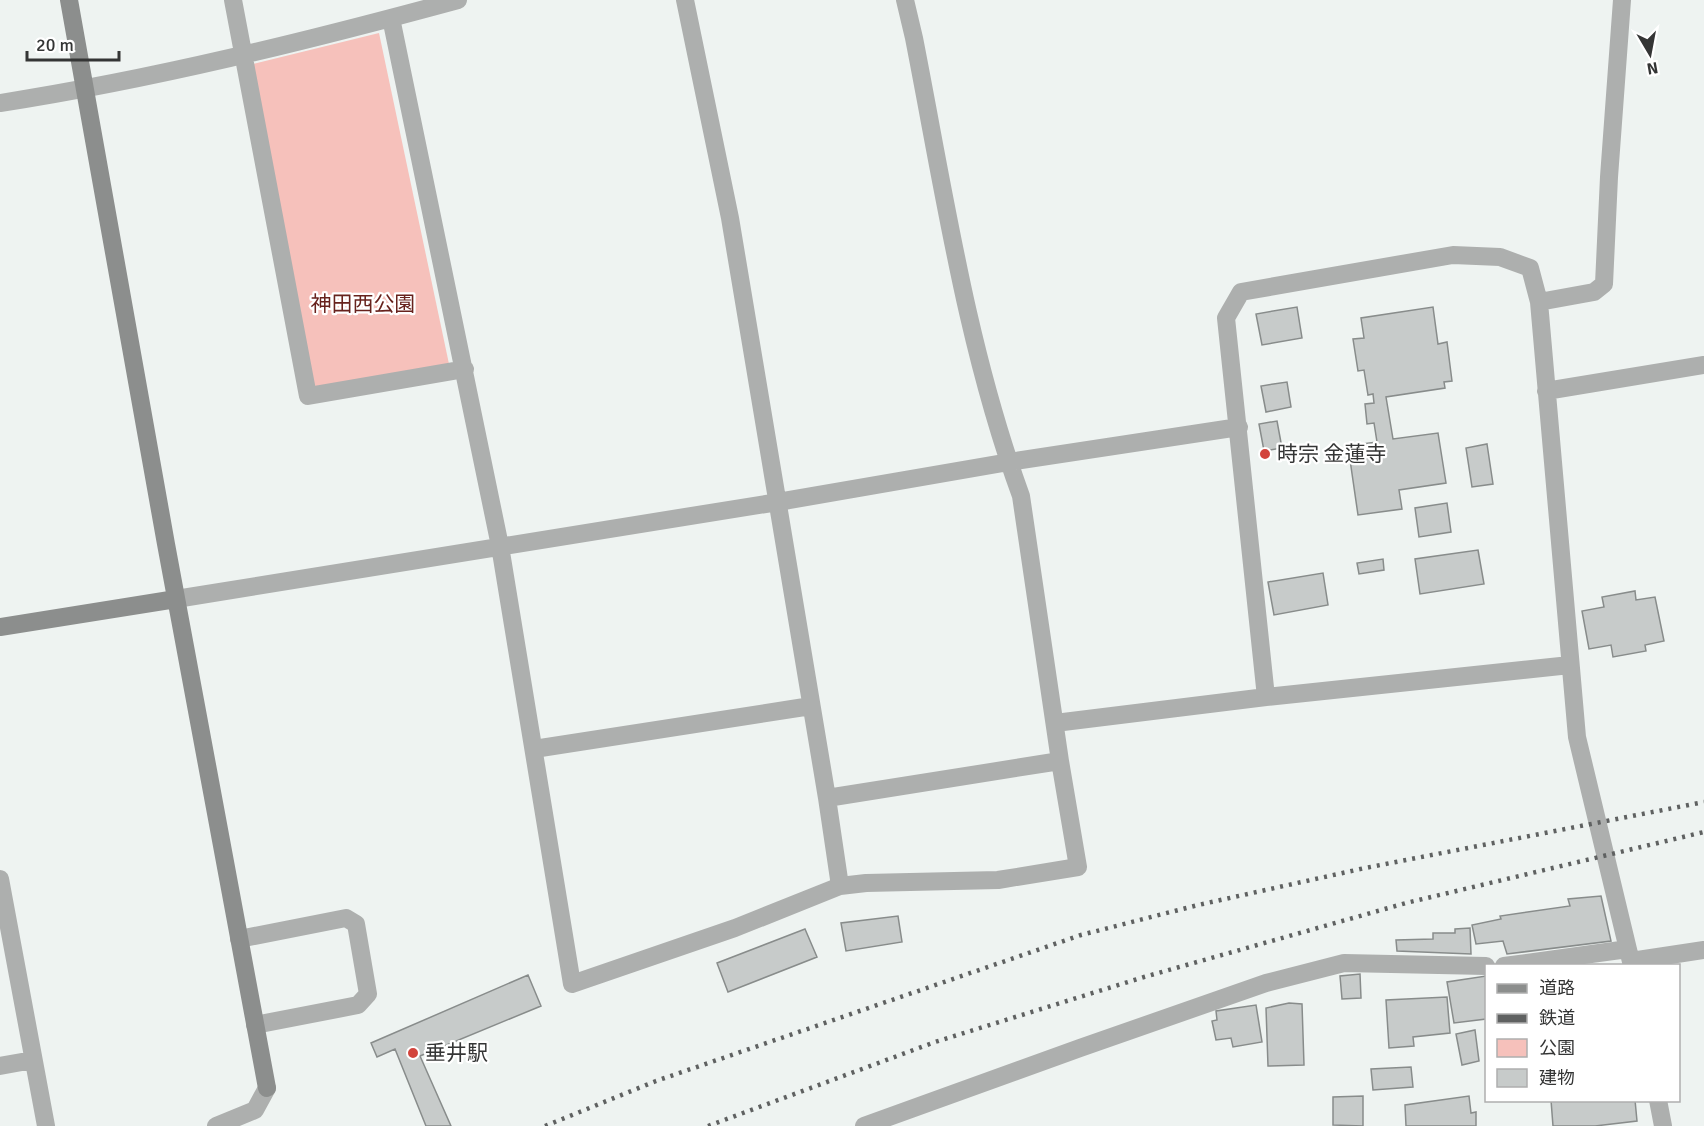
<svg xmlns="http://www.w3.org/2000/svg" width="1704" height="1126" viewBox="0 0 1704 1126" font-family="Signika,'Noto Sans JP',sans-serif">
<rect width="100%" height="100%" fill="#eef3f1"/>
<path fill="#f6c1bb" d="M379 33 449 364 308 396 245 66Z"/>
<path fill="#c7cbca" stroke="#888c8b" stroke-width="1.5" d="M1297 307 1302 338 1262 345 1256 314Z
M1433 307 1438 344 1447 342 1452 381 1444 382 1445 388 1386 397 1393 439 1438 433 1446 483 1399 490 1402 509 1358 515 1348 446 1377 442 1374 423 1367 424 1365 404 1374 403 1373 394 1368 395 1364 370 1358 371 1353 339 1364 338 1361 318Z
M1287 382 1291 407 1266 412 1261 386Z
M1277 421 1282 448 1264 451 1259 424Z
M1487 444 1493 484 1472 487 1466 448Z
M1447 503 1451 532 1419 537 1415 508Z
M1478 550 1484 584 1420 594 1415 559Z
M1383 559 1384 570 1359 574 1357 563Z
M1323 573 1328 605 1274 615 1268 582Z
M1635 591 1636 600 1655 597 1664 641 1645 645 1646 651 1613 657 1611 645 1589 649 1582 611 1604 607 1602 597Z
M1601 896 1611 941 1507 954 1503 941 1476 944 1472 925 1501 919 1500 916 1570 906 1568 899Z
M898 916 902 942 846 951 841 923Z
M1470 928 1471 954 1397 951 1396 940 1433 939V933H1455V929Z
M805 929 817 957 728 992 717 963Z
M1360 974 1361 998 1342 999 1340 976Z
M528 975 541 1006 420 1056 451 1126H426L395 1049 377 1057 371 1043Z
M1486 976V1019L1454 1023 1447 982Z
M1447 997 1450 1033 1413 1037 1414 1046 1389 1048 1386 1000Z
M1289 1003 1302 1004 1304 1065 1268 1066 1266 1008Z
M1256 1005 1262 1042 1233 1047 1231 1038 1216 1040 1212 1021 1217 1020 1216 1011Z
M1475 1030 1479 1061 1462 1065 1456 1034Z
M1411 1067 1413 1087 1373 1090 1371 1069Z
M1363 1096V1126L1333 1125V1097Z
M1469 1096 1471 1113 1476 1112V1126H1406L1405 1105Z
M1551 1100H1635L1637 1121 1595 1126H1553Z"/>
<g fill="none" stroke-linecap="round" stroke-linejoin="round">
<path stroke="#adafae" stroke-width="18" d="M239 939 346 918 356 924 368 994 358 1005 255 1025"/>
<path stroke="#adafae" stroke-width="18" d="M233 0 308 396 465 369
M685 0 730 218 827 798
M391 18 500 546 572 984 735 928 840 886 827 798 1060 761
M0 103C154 79 307 41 458 0
M1539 302 1594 292 1604 284 1609 177 1622 0
M1546 391 1704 365
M176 599 778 502 1009 462 1239 427
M1570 665 1266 697 1226 318 1241 292 1453 255 1500 257 1530 268 1539 302 1577 737 1632 966
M1055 723 1266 697
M534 749 811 706
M0 879 46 1126
M840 886 866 883 998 880 1078 867 1060 761 1021 496C967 349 944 191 914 38L905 0
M1631 961 1704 950
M1504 966 1628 949
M0 1066 33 1060
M1658 1100 1663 1126
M216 1126 255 1110 267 1088
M864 1126 1080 1048 1266 983 1344 963 1486 966"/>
<path stroke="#8c8e8d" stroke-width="18" d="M69 0 166 544 267 1088
M0 627 176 599"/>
<path stroke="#5f6161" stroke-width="4.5" stroke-dasharray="3 6" stroke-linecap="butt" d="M545 1126 656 1081 1081 935 1198 905 1365 868 1704 802
M708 1126 935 1042 1144 977 1406 903 1704 832"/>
</g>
<g fill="#d2443c" stroke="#fff" stroke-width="2">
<circle cx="1265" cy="454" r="6"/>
<circle cx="413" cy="1053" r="6"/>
</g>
<g text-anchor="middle" stroke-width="4.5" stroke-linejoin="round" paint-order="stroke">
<g font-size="21" fill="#67221d" stroke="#fff">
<text x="363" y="311">神田西公園</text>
</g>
<g font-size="21" fill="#343535" stroke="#fff" text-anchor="start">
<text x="1277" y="461">時宗 金蓮寺</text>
<text x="425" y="1060">垂井駅</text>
</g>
</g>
<rect x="1485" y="964" width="195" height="138" fill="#ffffff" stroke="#aeaeae" stroke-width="1.5"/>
<rect x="1497" y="984" width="30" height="9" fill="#8c8e8d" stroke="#aeaeae" stroke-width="1.5"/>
<text x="1539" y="994" font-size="18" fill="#343535">道路</text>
<rect x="1497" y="1014" width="30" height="9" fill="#5f6161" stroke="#aeaeae" stroke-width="1.5"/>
<text x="1539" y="1024" font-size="18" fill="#343535">鉄道</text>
<rect x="1497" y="1039" width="30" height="18" fill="#f6c1bb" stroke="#aeaeae" stroke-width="1.5"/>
<text x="1539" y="1054" font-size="18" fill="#343535">公園</text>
<rect x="1497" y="1069" width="30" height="18" fill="#c7cbca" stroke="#aeaeae" stroke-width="1.5"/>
<text x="1539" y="1084" font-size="18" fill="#343535">建物</text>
<g transform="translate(1650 54) rotate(170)" stroke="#ffffff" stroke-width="4.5" paint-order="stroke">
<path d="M0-4.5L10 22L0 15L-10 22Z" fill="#343535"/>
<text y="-9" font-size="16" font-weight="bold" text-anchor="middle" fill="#343535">N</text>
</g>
<path d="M27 51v9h92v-9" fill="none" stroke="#343535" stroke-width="3"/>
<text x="36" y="51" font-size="18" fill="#343535" stroke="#ffffff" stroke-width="4.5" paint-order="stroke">20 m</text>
</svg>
